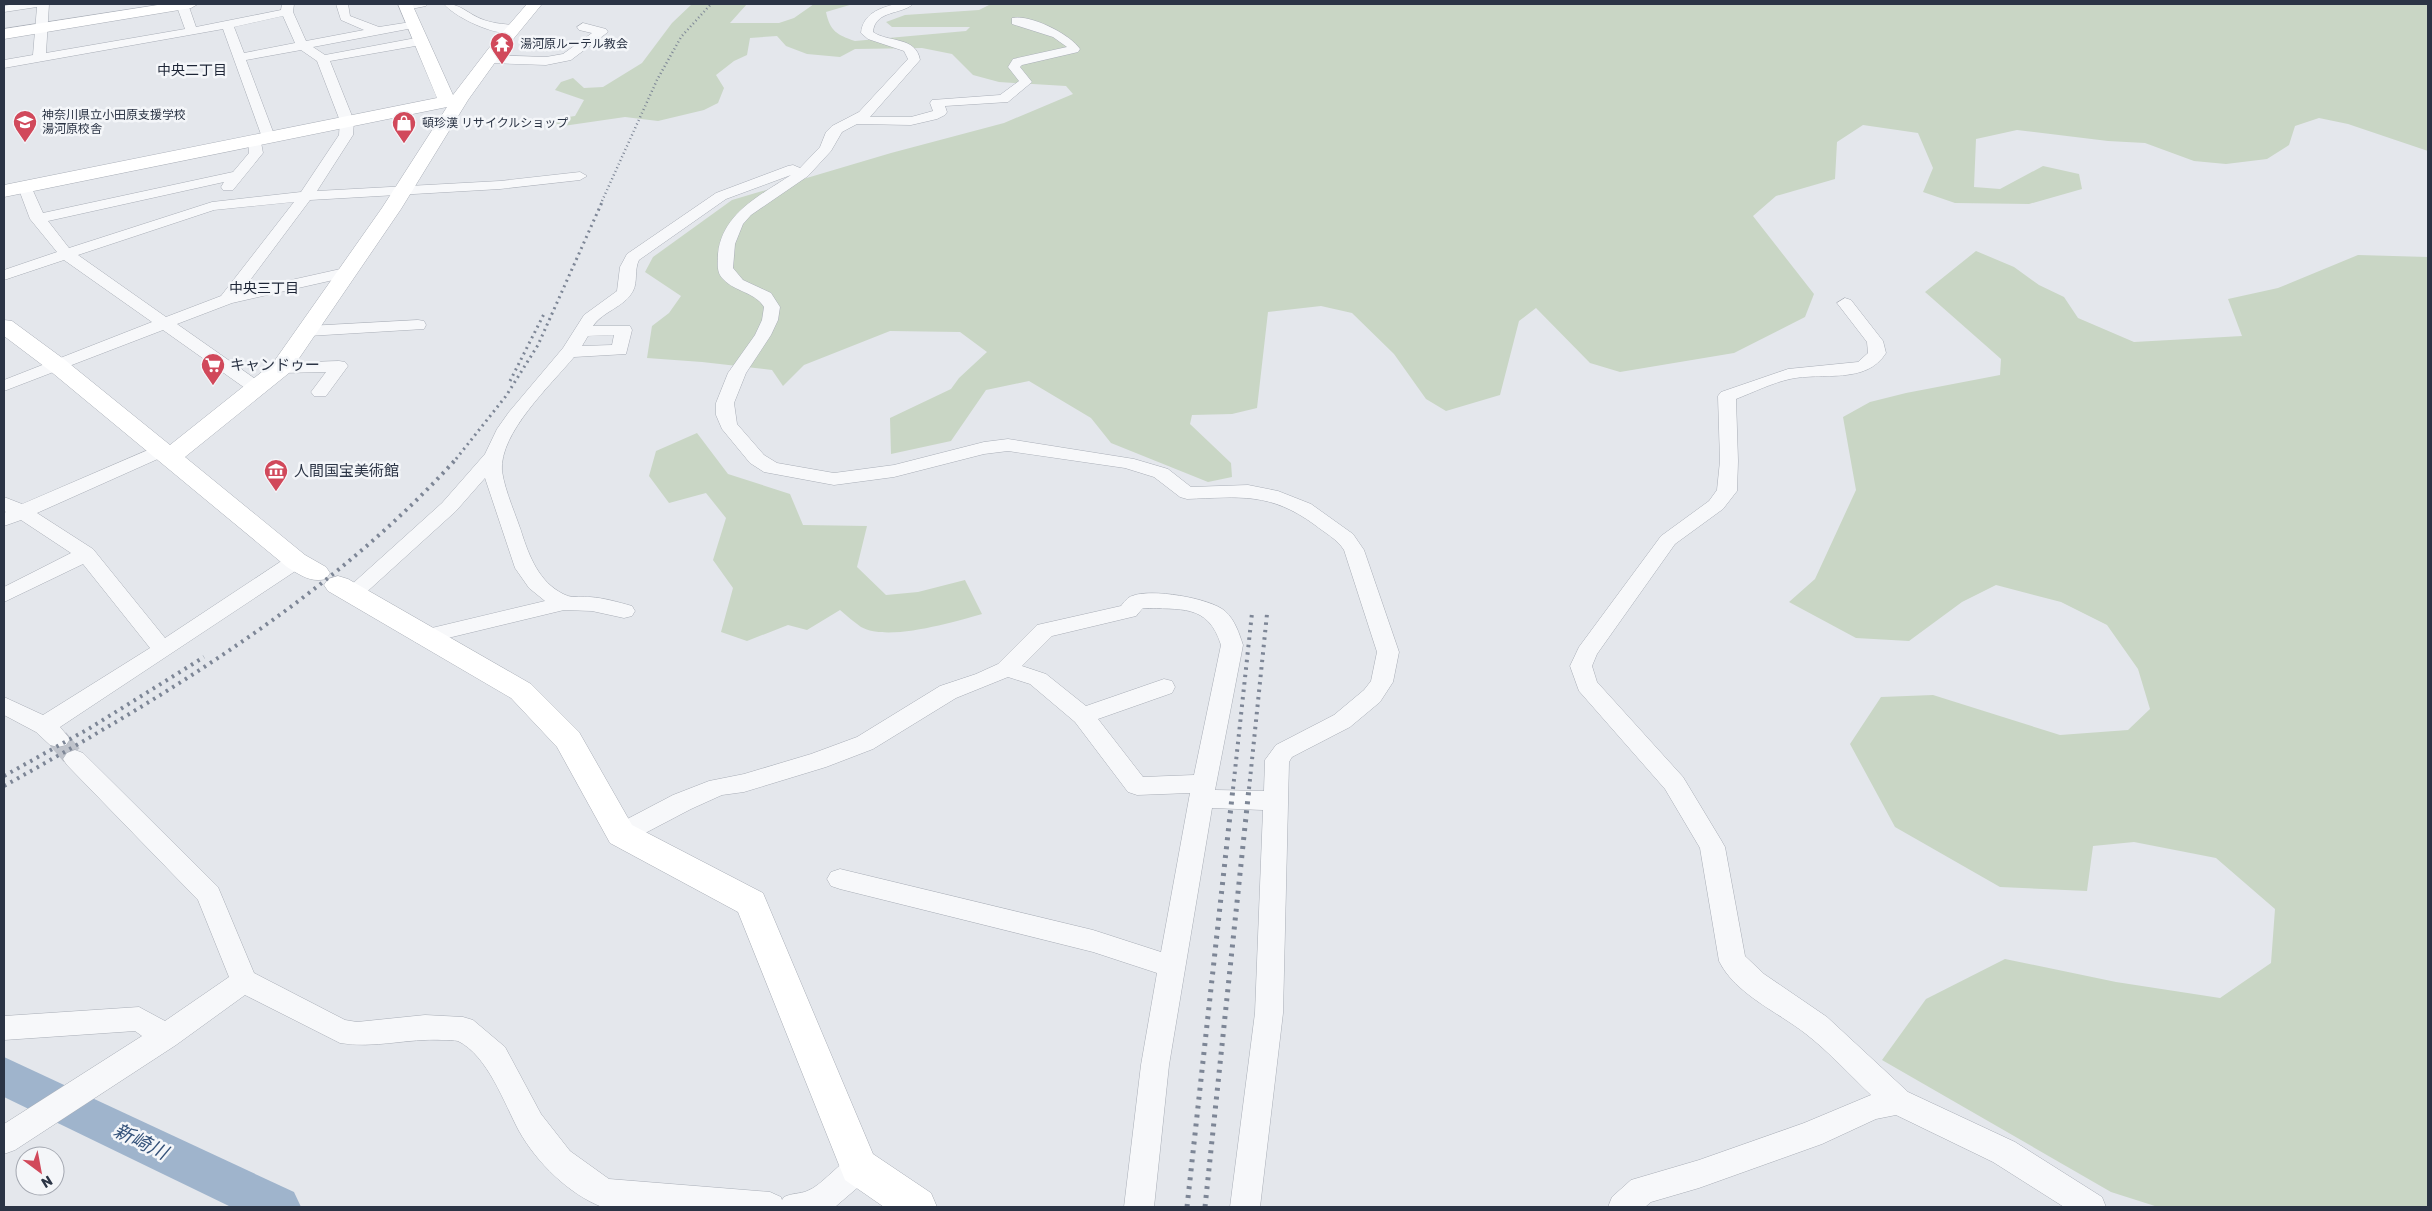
<svg xmlns="http://www.w3.org/2000/svg" width="2432" height="1211" viewBox="0 0 2432 1211" font-family="Rubik,'Noto Sans JP',sans-serif">
<rect width="100%" height="100%" fill="#e4e7ec"/>
<path fill="#c9d6c5" d="M692 4H747L730 23H779L794 18 814 4H853L826 12C830 31 837 35 855 41L966 31 970 27H892L886 22 905 15 979 10 991 4H2428V151L2348 124 2319 118 2295 126 2289 145 2267 159 2226 164 2194 161 2145 143 2108 141 2017 130 1976 139 1974 187 2000 189 2043 166 2079 174 2082 189 2029 204 1955 203 1923 192 1933 168 1918 133 1863 125 1837 142 1835 179 1776 196 1753 216 1814 294 1805 317 1734 353 1620 372 1590 363 1536 308 1519 321 1500 395 1446 411 1426 399 1394 354 1352 313 1321 306 1268 312 1257 408 1232 414 1192 415 1190 424 1231 463 1232 477 1208 482 1111 443 1091 418 1029 381 986 390 951 441 891 454 890 418 951 389 959 378 987 352 960 332 890 331 804 365 783 386 772 370 702 362 647 358 652 326 669 313 681 296 645 272 653 257 732 200 891 153 1004 123 1073 94 1066 86 999 82 973 75 952 54 922 48 855 49 840 57 807 54 786 46 777 36 750 38 747 55 734 61 716 75 724 88 718 103 704 110 658 121 625 117 563 126 548 120 575 116 584 100 555 90 561 82 573 78 584 88 603 87 642 63 672 23Z
M1976 251 2014 267 2039 285 2064 297 2078 318 2134 342 2242 336 2228 299 2278 288 2358 255 2428 257V1207H2158L2111 1192 1882 1060 1926 999 2005 959 2116 982 2220 998 2271 963 2275 909 2216 858 2134 842 2093 846 2087 891 2000 887 1895 827 1850 744 1881 697 1933 695 2060 735 2128 730 2150 709 2138 669 2107 625 2061 602 1996 585 1962 602 1909 641 1856 638 1789 602 1815 579 1856 490 1843 417 1870 402 1906 393 2000 375 2001 359 1925 292Z
M697 433 728 474 790 494 803 525 867 526 857 567 886 595 918 592 965 580 982 614C953 622 888 642 861 627 854 622 847 616 840 610L807 630 788 625 747 641 721 632 733 588 713 560 726 518 706 493 669 503 649 476 656 451Z"/>
<g fill="none" stroke-linecap="round" stroke-linejoin="round">
<path fill="#9fb4cc" fill-rule="evenodd" d="M4 1057 294 1192 301 1207H231L4 1097Z"/>
<path stroke="#bfc3cb" stroke-width="21" stroke-dasharray="21 11" stroke-linecap="butt" d="M58 739 75 759"/>
<g stroke="#a9aeb7" stroke-width="1">
<path id="street" d="M15 4H49L46 53 185 29 176 4H188L196 27 281 10 282 4H294L293 12 306 41 364 30 341 20 336 4H348L350 16 379 27 417 21V27L413 28 313 47 325 55 421 37 427 41 421 45 330 61 354 121 353 135 317 191 500 181 580 172 587 176 580 180 500 189 310 200 242 291 345 268 351 270 353 273 351 276 232 303 177 324 264 385 267 389 264 393H252L163 330 4 391V380L152 322 64 260 4 280V270L57 252 30 219 18 187 20 184H30L43 213 233 172 249 153 248 140 250 137H260L263 153 233 190H223L221 187 224 182 48 221 69 248 212 202 301 192 339 135 340 121 317 61 301 50 246 60 275 137 268 141 263 140 223 29 4 68V60L33 55 37 7 4 12V6ZM283 16 295 43 244 53 234 27ZM294 202 221 296 166 317 78 255 214 210Z
M405 4H428L426 6 406 10 400 7Z
M444 4C461 3 467 14 484 20 495 24 507 24 519 26L521 29C507 43 455 18 444 4Z
M896 4H913C901 15 875 10 873 32 889 43 916 36 920 60L870 117H911L933 111 930 103 932 100 1000 95 1019 81 1008 67 1013 59 1067 47 1053 37 1012 24V18C1030 14 1070 34 1080 49L1078 52 1022 65 1020 67 1032 82 1008 102 945 106 947 112 945 115 937 119 911 125 857 124 842 132 831 151 808 176 751 215 743 224 735 244 733 268 743 280 771 293 780 307 778 320 771 335 746 373 734 403 737 424 764 455 777 463 834 473 894 465 984 442 1008 439 1134 459 1168 469 1191 487 1248 485 1278 491 1311 504 1353 534 1364 550 1399 652 1393 682 1380 702 1350 727 1292 757 1289 762 1283 1013 1260 1207H1230L1255 1013 1263 810 1212 808 1169 1065 1154 1207H1124L1141 1065 1157 973 1093 952 840 889 831 886 827 879 831 872 840 869 1093 930 1161 952 1190 793 1137 795 1128 792 1075 722 1030 684 1008 677 956 698 873 749 826 767 744 792 722 795 691 809 630 841 621 844 612 841 609 834 612 827 673 795 709 781 744 774 811 754 857 737 940 686 976 674 998 664 1037 625 1121 606C1124 602 1128 597 1132 596 1150 588 1210 598 1225 611 1235 620 1239 633 1243 645L1215 790 1264 791 1265 760 1276 745 1334 715 1364 690 1371 681 1377 652 1344 550C1337 539 1325 533 1315 525 1270 492 1240 497 1187 499L1180 497 1154 477 1125 468 1008 451 984 454 894 477 834 485 764 472 750 463 722 429 716 415V403L728 373 755 335 762 320 764 307C755 292 735 292 723 279 716 272 718 263 718 254 722 213 761 195 791 175L726 199 639 260C634 270 638 282 633 291 625 307 603 311 593 326H630L632 330 626 354 574 357C551 385 499 433 502 471 505 492 517 517 523 537 531 561 542 586 568 596 574 598 583 596 590 597 604 598 618 602 632 606L635 611 632 616 624 618 592 611 564 610 423 644 415 642 412 637 415 632 545 601 529 588 515 568 485 478 456 511 359 599 352 601 345 599 341 594 442 503 485 454 497 429 509 412 563 348 584 315 617 291 620 267 627 254 716 193 788 166 793 165 800 168 820 147 826 132 832 126 859 112 908 59 904 51 868 39 861 33C863 14 879 8 896 4ZM614 335 612 345 582 346 588 336ZM1143 608C1180 610 1208 603 1221 645L1194 775 1143 777 1098 719 1172 693 1175 687 1172 681 1164 679 1086 706 1046 674 1022 666 1052 636 1136 616Z
M583 23 606 29 608 32 571 60 546 65 490 63 484 59 490 55 546 57 563 54 592 33 579 30 577 27Z
M1845 298 1851 300 1883 341 1886 353C1866 385 1822 372 1790 379 1772 383 1754 392 1736 399L1738 461 1737 491 1723 509 1675 544 1597 654 1592 666 1597 682 1683 777 1721 840 1725 847 1745 956 1764 974 1827 1017 1908 1092 2015 1142 2102 1197 2106 1207H2064L1993 1162 1896 1115 1876 1119 1822 1144 1699 1188 1651 1202 1645 1207H1608L1612 1197 1631 1180 1699 1160 1804 1123 1871 1095C1850 1075 1829 1052 1806 1034 1778 1012 1735 994 1719 961L1700 848 1665 789 1579 691 1570 666 1579 647 1661 536 1709 501 1717 490 1720 461 1718 396 1721 392 1788 369 1858 362 1868 353 1867 342 1837 303Z
M418 320 424 321 426 325 424 329 308 336 302 335 300 331 302 327 308 326Z
M339 361 345 362 348 366 326 396H314L311 392 326 372 281 373 275 372 272 368 275 364 281 363Z
M162 444 169 446 171 450 169 454 37 513 93 549 165 638 289 556 296 554 303 556 306 561 303 566 60 727 70 739 66 745 58 747 50 745 36 732 4 715V697L43 715 150 648 83 564 4 602V587L71 553 21 520 4 526V513L6 512 4 511V497L22 504Z
M75 750 83 753 218 887 254 973 345 1020 357 1022 425 1015 463 1017 473 1020 505 1047 541 1114 570 1151 609 1179 770 1192 781 1197 782 1200 784 1197C792 1193 800 1194 807 1191 822 1186 839 1161 859 1153L870 1157 874 1167 870 1177 835 1207H602C569 1194 537 1163 519 1131 504 1103 488 1056 458 1041 454 1040 447 1040 442 1040 408 1038 374 1049 340 1043L245 995 176 1045 15 1150 4 1154V1124L142 1036 135 1031 4 1040V1016L139 1007 165 1021 229 977 198 900 67 765 63 759 67 753Z"/>
</g>
<g stroke="#a9aeb7" stroke-width="1">
<path id="secondary" d="M164 4H198L191 8 4 39V29Z
M398 4H412L453 95 489 48 527 4H542L501 54 468 100 401 209 289 373 185 457 305 555 326 567 330 573 326 579C311 583 300 575 287 567L49 370 4 336V320L12 321 65 360 170 445 273 363 382 208 447 107 4 197V185L437 98Z
M338 576 348 579 531 684 579 732 632 825 763 893 873 1154 931 1193 937 1207H884L845 1180 738 912 610 843 557 747 511 698 328 591 324 585 328 579Z"/>
</g>
<use href="#street" fill="#f7f8fa" fill-rule="evenodd"/>
<use href="#secondary" fill="#fff" fill-rule="evenodd"/>
<path stroke="#7d8696" stroke-width="2.5" stroke-dasharray="1 3" stroke-linecap="butt" d="M602 201 657 80 681 37 711 4"/>
<path stroke="#7d8696" stroke-width="3" stroke-dasharray="2 4" stroke-linecap="butt" d="M510 381 545 312
M456 459 506 396 538 345 603 200"/>
<path stroke="#7d8696" stroke-width="4" stroke-dasharray="2.5 5" stroke-linecap="butt" d="M4 776 90 728 204 657
M4 786C166 696 332 596 457 458
M1233 789 1252 613
M1249 789 1267 614"/>
<path stroke="#7d8696" stroke-width="5" stroke-dasharray="3 6" stroke-linecap="butt" d="M1187 1207 1233 788
M1205 1207 1249 788"/>
</g>
<defs>
<g id="temple-pin" transform="scale(1.25)"><path d="M0 17L-7.5 6A9.5 9.5 0 1 1 7.5 6Z" fill="#d1495b" stroke="#f4f6f9"/><path d="M0-6L5-2H3V0L6.5 2.5H4V6H1.5V3h-3V6H-4V2.5H-6.5L-3 0V-2H-5Z" fill="#fff"/></g>
<g id="school-pin" transform="scale(1.25)"><path d="M0 17L-7.5 6A9.5 9.5 0 1 1 7.5 6Z" fill="#d1495b" stroke="#f4f6f9"/><path d="M0-5L7-2L0 1L-7-2ZM-4 1L0 2.5L4 1V4Q0 6-4 4Z" fill="#fff"/></g>
<g id="shop-pin" transform="scale(1.25)"><path d="M0 17L-7.5 6A9.5 9.5 0 1 1 7.5 6Z" fill="#d1495b" stroke="#f4f6f9"/><path d="M-5-2.5h2.3a2.7 3.5 0 0 1 5.4 0H5L5.5 6h-11ZM-1.5-2.5h3a1.5 2.3 0 0 0-3 0Z" fill="#fff"/></g>
<g id="supermarket-pin" transform="scale(1.25)"><path d="M0 17L-7.5 6A9.5 9.5 0 1 1 7.5 6Z" fill="#d1495b" stroke="#f4f6f9"/><path d="M-6-5.5h2.5l.6 2H6L4.5 2H-2.5L-4.4-4H-6ZM-1.5 3.2a1.3 1.3 0 1 0 .1 0ZM3 3.2a1.3 1.3 0 1 0 .1 0Z" fill="#fff"/></g>
<g id="museum-pin" transform="scale(1.25)"><path d="M0 17L-7.5 6A9.5 9.5 0 1 1 7.5 6Z" fill="#d1495b" stroke="#f4f6f9"/><path d="M0-6L6-3V-2H-6V-3ZM-5-1h2V3h-2ZM-1-1h2V3h-2ZM3-1h2V3H3ZM-6 4H6V6H-6Z" fill="#fff"/></g>
</defs>
<g fill-rule="evenodd">
<use href="#temple-pin" x="502" y="44"/>
<use href="#school-pin" x="25" y="122"/>
<use href="#shop-pin" x="404" y="123"/>
<use href="#supermarket-pin" x="213" y="365"/>
<use href="#museum-pin" x="276" y="471"/>
</g>
<g text-anchor="middle" stroke-width="5" stroke-linejoin="round" paint-order="stroke">
<g font-size="12" fill="#2b3445" stroke="#f4f6f9" text-anchor="start">
<text x="520" y="48">湯河原ルーテル教会</text>
<text x="42" y="119">神奈川県立小田原支援学校<tspan x="42" dy="14">湯河原校舎</tspan></text>
<text x="422" y="127">頓珍漢 リサイクルショップ</text>
</g>
<g font-size="14" fill="#1d2536" stroke="#f4f6f9">
<text x="192" y="75">中央二丁目</text>
<text x="264" y="293">中央三丁目</text>
</g>
<g font-size="15" fill="#2b3445" stroke="#f4f6f9" text-anchor="start">
<text x="230" y="370">キャンドゥー</text>
<text x="294" y="476">人間国宝美術館</text>
</g>
<g font-size="19" font-style="italic" fill="#34527a" stroke="#f4f6f9">
<text transform="translate(141 1141) rotate(26)" y="7">新崎川</text>
</g>
</g>
<rect width="2432" height="1211" fill="none" stroke="#2b3445" stroke-width="10"/>
<g transform="translate(40 1171) rotate(148)"><circle r="24" fill="#f4f6f9" stroke="#a4a8b1"/>
<path d="M0-4L9 19L0 12L-9 19Z" fill="#d1495b"/>
<text y="-8" font-size="14" font-weight="bold" text-anchor="middle" fill="#2b3445">N</text>
</g>
</svg>
